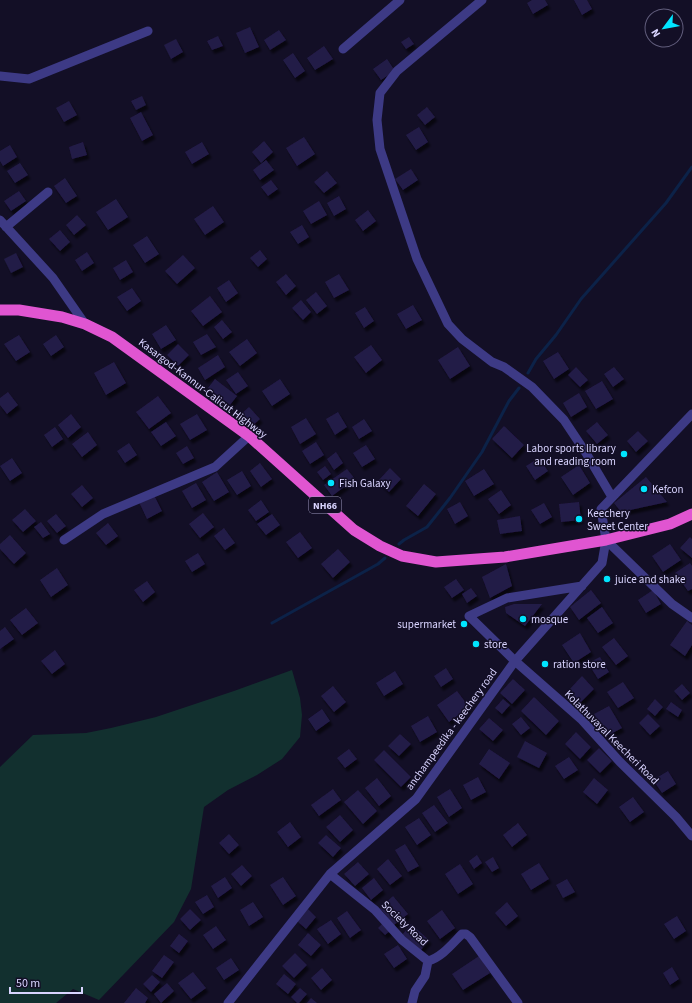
<svg xmlns="http://www.w3.org/2000/svg" width="692" height="1003" viewBox="0 0 692 1003" font-family="'Source Sans 3',sans-serif">
<defs>
<filter id="shadow"><feDropShadow dx="2.5" dy="4" stdDeviation="1" flood-color="#0009"/></filter>
</defs>
<rect width="100%" height="100%" fill="#130f26"/>
<path fill="#12302f" d="M292 670 300 698 302 715 300 737 282 759 257 775 228 790 204 807 191 889 174 922 99 1000 73 989 56 1003H0V767L33 735 86 733 111 728 156 717 234 691Z"/>
<g fill="none" stroke-linecap="round" stroke-linejoin="round">
<path stroke="#0c2248" stroke-width="3" d="M528 373 536 359 556 335 581 299 666 203 692 167
M399 544 404 540 427 527 450 498 482 452 509 401 519 388
M272 623 378 564 385 558"/>
</g>
<path fill="#241b47" filter="url(#shadow)" d="M532 0H545L548 5 533 14 527 3Z
M574 0H587L592 9 582 15Z
M250 27 259 47 245 53 236 33Z
M279 30 286 40 270 50 264 40Z
M218 36 223 46 212 50 207 41Z
M409 37 414 44 406 49 401 42Z
M176 39 183 52 171 59 164 45Z
M324 46 333 59 315 70 307 58Z
M293 53 305 71 295 78 283 60Z
M387 59 395 71 381 80 373 69Z
M142 96 146 105 136 110 131 101Z
M69 101 77 115 64 122 56 108Z
M427 107 435 117 425 125 417 115Z
M141 112 153 135 142 141 130 118Z
M419 127 428 142 416 150 406 135Z
M304 137 315 154 297 166 286 148Z
M264 141 273 152 261 163 252 152Z
M83 142 87 155 72 159 69 147Z
M202 142 209 154 192 164 185 152Z
M10 145 17 157 3 166 0 161V151Z
M266 160 274 170 260 180 253 170Z
M20 163 28 175 15 183 7 171Z
M411 169 418 180 403 190 395 179Z
M327 171 337 183 324 193 314 182Z
M65 178 77 196 66 203 54 186Z
M271 180 278 189 268 196 261 187Z
M19 191 26 201 11 211 4 201Z
M339 196 346 209 334 216 327 203Z
M116 199 128 217 108 230 96 212Z
M319 201 327 215 311 224 303 211Z
M213 206 224 222 205 235 194 219Z
M368 210 376 221 363 231 355 220Z
M77 215 86 225 74 235 66 225Z
M302 225 309 237 298 244 290 232Z
M60 230 70 242 60 251 49 239Z
M147 236 159 254 145 263 133 245Z
M260 250 267 259 258 267 250 258Z
M87 252 94 263 82 271 75 260Z
M16 253 23 267 11 273 4 259Z
M183 255 195 268 177 284 165 271Z
M126 260 133 272 120 280 113 268Z
M286 274 296 286 286 295 276 282Z
M339 274 349 290 334 298 325 282Z
M229 280 238 293 226 302 217 288Z
M132 288 141 301 127 311 117 297Z
M316 292 327 306 317 314 306 300Z
M210 296 222 312 203 326 191 311Z
M301 300 311 312 303 320 292 308Z
M413 305 422 320 406 329 397 314Z
M365 307 374 321 364 328 355 313Z
M222 320 232 332 223 339 214 327Z
M166 325 176 340 161 349 152 334Z
M207 334 216 347 201 355 193 342Z
M19 335 30 352 16 361 4 344Z
M56 335 64 347 51 356 43 344Z
M247 339 257 353 240 366 229 352Z
M178 344 189 355 178 366 167 355Z
M371 345 382 360 366 373 354 357Z
M458 347 470 366 450 379 438 360Z
M558 352 569 369 554 379 543 361Z
M218 355 225 367 205 380 198 368Z
M114 362 126 383 106 395 94 373Z
M576 367 588 380 580 387 568 375Z
M614 367 624 379 613 387 604 374Z
M238 372 248 386 236 394 226 380Z
M215 379 237 396 230 405 208 388Z
M280 379 290 394 272 406 262 391Z
M602 381 613 399 596 409 585 391Z
M8 392 18 405 7 414 0 405V398Z
M579 393 587 407 571 417 563 403Z
M158 396 171 413 149 429 136 412Z
M249 407 260 419 251 427 240 415Z
M338 412 347 427 335 435 326 419Z
M71 414 81 427 68 438 58 425Z
M197 414 207 430 190 440 180 424Z
M306 418 316 434 300 444 291 427Z
M364 419 372 431 359 439 352 427Z
M166 422 176 436 161 446 151 432Z
M597 422 608 435 597 444 586 431Z
M504 426 524 445 512 458 492 439Z
M55 427 63 439 52 447 44 435Z
M638 431 648 441 636 452 627 441Z
M88 432 97 445 82 457 72 444Z
M316 442 324 455 310 464 302 451Z
M129 443 137 455 125 463 117 451Z
M366 445 375 459 362 467 353 453Z
M187 446 194 458 183 464 176 453Z
M336 452 343 463 334 470 327 459Z
M12 458 22 473 10 481 0 466Z
M539 458 548 471 535 480 526 466Z
M260 463 272 479 261 487 250 471Z
M579 465 590 483 573 495 561 477Z
M325 466 331 474 323 480 317 472Z
M390 468 401 479 389 492 378 481Z
M347 469 355 479 332 496 324 485Z
M484 469 494 484 474 496 465 481Z
M242 471 251 486 237 495 227 480Z
M217 472 229 492 214 501 202 482Z
M646 477 667 502 621 512 614 503Z
M196 483 206 500 192 508 182 491Z
M424 484 436 494 418 516 406 506Z
M82 485 93 498 82 507 71 494Z
M501 490 511 505 499 514 488 499Z
M154 495 162 511 147 519 139 502Z
M261 500 269 512 256 521 248 510Z
M460 502 468 516 455 524 447 509Z
M579 502 581 520 561 522 559 504Z
M544 503 552 517 540 524 531 510Z
M25 509 36 521 23 532 12 520Z
M203 513 214 527 200 538 189 524Z
M56 514 66 526 57 533 47 521Z
M272 514 280 525 266 535 257 524Z
M520 516 522 531 500 534 497 520Z
M41 522 50 534 43 538 34 527Z
M108 523 118 536 106 545 96 533Z
M224 528 235 543 225 550 214 536Z
M300 532 312 548 298 558 286 542Z
M10 535 26 553 14 564 0 549V544Z
M690 537 692 539V558L680 548Z
M670 544 681 560 663 572 652 556Z
M338 549 350 562 333 578 321 564Z
M198 553 205 564 192 572 185 561Z
M690 563 692 566V589L688 591 675 573Z
M506 564 512 586 490 598 482 577Z
M57 568 68 585 51 597 40 580Z
M456 579 464 590 452 598 444 587Z
M147 581 155 592 143 602 134 590Z
M471 588 477 596 467 603 462 594Z
M591 590 601 603 579 620 570 607Z
M653 590 661 604 646 613 638 600Z
M514 604H542L525 626 506 613 505 607Z
M602 607 613 623 598 633 587 618Z
M26 608 38 623 22 635 10 620Z
M687 621 692 625V645L685 656 670 645Z
M5 627 14 639 0 649V631Z
M580 633 591 652 574 663 562 645Z
M614 638 628 656 616 665 602 647Z
M55 650 65 664 52 674 41 661Z
M600 657 609 672 598 679 588 663Z
M446 668 453 679 441 687 434 676Z
M395 671 403 684 384 696 376 683Z
M582 676 594 689 580 703 568 691Z
M513 679 525 690 512 704 500 693Z
M623 682 634 698 618 708 607 692Z
M682 684 690 693 682 700 674 691Z
M333 686 346 702 334 712 321 696Z
M457 691 469 707 449 722 437 705Z
M534 697 559 721 546 735 521 711Z
M503 699 510 705 502 714 495 708Z
M655 699 663 707 655 716 647 709Z
M671 702 682 710 678 717 666 709Z
M609 706 622 728 607 736 594 714Z
M322 709 330 721 316 731 308 719Z
M648 714 660 726 650 735 639 723Z
M428 716 437 732 420 742 411 726Z
M521 717 530 728 521 735 512 724Z
M489 718 503 730 493 741 479 729Z
M576 732 591 747 580 759 565 744Z
M400 734 411 744 399 756 388 746Z
M525 741 547 753 539 768 517 757Z
M599 748 612 761 600 773 587 760Z
M349 749 357 759 345 768 337 758Z
M489 749 510 763 499 779 479 764Z
M384 750 411 777 401 787 374 760Z
M569 757 578 770 564 779 555 766Z
M668 771 676 784 662 793 653 780Z
M478 777 486 792 471 800 463 785Z
M377 778 391 796 379 806 365 788Z
M594 778 608 790 597 804 583 792Z
M333 789 341 800 319 816 311 805Z
M450 789 462 808 449 817 437 797Z
M358 790 377 811 363 824 344 802Z
M633 797 644 812 630 822 619 807Z
M434 805 448 823 435 832 422 813Z
M340 815 353 830 340 842 326 827Z
M419 818 431 835 417 845 405 827Z
M290 822 301 837 288 847 277 832Z
M518 823 527 835 512 847 503 835Z
M229 834 239 845 229 854 219 843Z
M326 835 341 848 333 857 318 843Z
M405 844 419 866 408 872 395 850Z
M477 855 482 863 474 869 469 861Z
M493 857 499 868 492 872 485 862Z
M388 859 402 876 390 885 377 869Z
M358 862 369 874 355 886 344 874Z
M539 863 549 879 531 890 521 874Z
M460 864 473 884 458 894 445 874Z
M242 865 252 876 241 886 231 874Z
M225 877 232 888 218 898 211 886Z
M283 877 296 896 283 905 270 885Z
M374 878 383 890 371 900 362 888Z
M567 879 575 892 563 898 556 885Z
M207 895 214 907 203 914 195 902Z
M393 896 408 914 394 925 380 908Z
M253 902 263 917 249 926 240 910Z
M507 902 518 916 506 926 495 913Z
M190 909 201 920 190 930 180 919Z
M308 909 316 917 306 929 297 921Z
M442 910 455 928 440 939 427 921Z
M347 911 361 930 350 938 337 918Z
M677 916 686 931 674 939 664 924Z
M331 920 341 934 328 944 317 929Z
M383 923 390 931 385 935 378 928Z
M411 924 429 940 421 950 402 935Z
M216 926 226 940 213 949 203 935Z
M308 933 321 945 311 956 298 945Z
M179 934 188 941 179 953 170 946Z
M398 945 407 959 394 968 384 954Z
M295 953 307 965 294 978 282 966Z
M164 955 174 962 162 978 152 971Z
M479 956 490 973 463 990 452 974Z
M231 958 239 970 224 980 216 968Z
M672 967 679 979 670 985 663 973Z
M322 968 332 980 321 990 311 978Z
M193 972 206 988 191 999 178 983Z
M284 974 296 984 288 994 276 984Z
M152 975 160 982 151 992 143 984Z
M167 983 174 991 161 1003 154 994Z
M136 988 148 998 145 1003H124Z
M300 988 307 994 299 1003H297L291 997Z
M311 998 317 1003H307Z"/>
<g fill="none" stroke-linecap="round" stroke-linejoin="round">
<path stroke="#3d3a85" stroke-width="9" d="M482 0 397 71 380 93 377 120 380 149 417 259 448 324 462 339 492 362 504 367 532 387 564 420 586 453 612 497
M343 49 400 0
M0 76 29 79 148 31
M0 220 53 278 85 324
M6 227 48 192
M64 540 103 514 215 467 249 436
M606 540 672 604 692 618
M582 586 507 598 469 616 515 661 581 719 620 762 676 817 692 836
M330 874 375 910 402 940 428 961 425 976 415 991 412 1003
M428 961C442 957 452 944 462 934H466L470 937 518 1003
M228 1003 330 874 416 799 515 661 602 563 606 540 601 509 692 414"/>
<path stroke="#e055d1" stroke-width="11" d="M0 310H19L62 317 85 324 112 337 249 436 354 530 380 546 402 556 436 562 505 557 606 540 670 524 692 514"/>
</g>
<g fill="#00e5ff" stroke="#130f26" stroke-width="1.5">
<circle cx="624" cy="454" r="4"/>
<circle cx="331" cy="483" r="4"/>
<circle cx="644" cy="489" r="4"/>
<circle cx="579" cy="519" r="4"/>
<circle cx="607" cy="579" r="4"/>
<circle cx="523" cy="619" r="4"/>
<circle cx="464" cy="624" r="4"/>
<circle cx="476" cy="644" r="4"/>
<circle cx="545" cy="664" r="4"/>
</g>
<g text-anchor="middle" stroke-width="3" stroke-linejoin="round" paint-order="stroke">
<rect fill="#130f26" stroke="#9e99be" stroke-width="1" x="309" y="497" width="32" height="16" rx="3"/>
<g font-size="10" font-weight="bold" fill="#d9d4ff">
<text x="325" y="509">NH66</text>
</g>
<g font-size="11" fill="#d9d4ff" stroke="#130f26">
<text transform="translate(203 388) rotate(37)" y="4">Kasargod-Kannur-Calicut Highway</text>
<text transform="translate(451 729) rotate(-54)" y="4">anchampeedika - keechery road</text>
<text transform="translate(612 737) rotate(45)" y="4">Kolathuvayal Keecheri Road</text>
<text transform="translate(405 923) rotate(44)" y="4">Society Road</text>
</g>
<g font-size="11" fill="#d9d4ff" stroke="#130f26" text-anchor="start">
<text x="616" y="452" text-anchor="end">Labor sports library<tspan x="616" dy="13">and reading room</tspan></text>
<text x="339" y="487">Fish Galaxy</text>
<text x="652" y="493">Kefcon</text>
<text x="587" y="517">Keechery<tspan x="587" dy="13">Sweet Center</tspan></text>
<text x="615" y="583">juice and shake</text>
<text x="531" y="623">mosque</text>
<text x="456" y="628" text-anchor="end">supermarket</text>
<text x="484" y="648">store</text>
<text x="553" y="668">ration store</text>
</g>
</g>
<g transform="translate(664 28) rotate(238)"><circle r="19" fill="#130f26" stroke="#625e7d"/>
<path d="M0-3L7 15L0 10L-7 15Z" fill="#00e5ff"/>
<text y="-6" font-size="11" font-weight="bold" text-anchor="middle" fill="#d9d4ff">N</text>
</g>
<path d="M10 987v6h72v-6" fill="none" stroke="#d9d4ff" stroke-width="2"/>
<text x="16" y="987" font-size="12" fill="#d9d4ff" stroke="#130f26" stroke-width="3" paint-order="stroke">50 m</text>
</svg>
